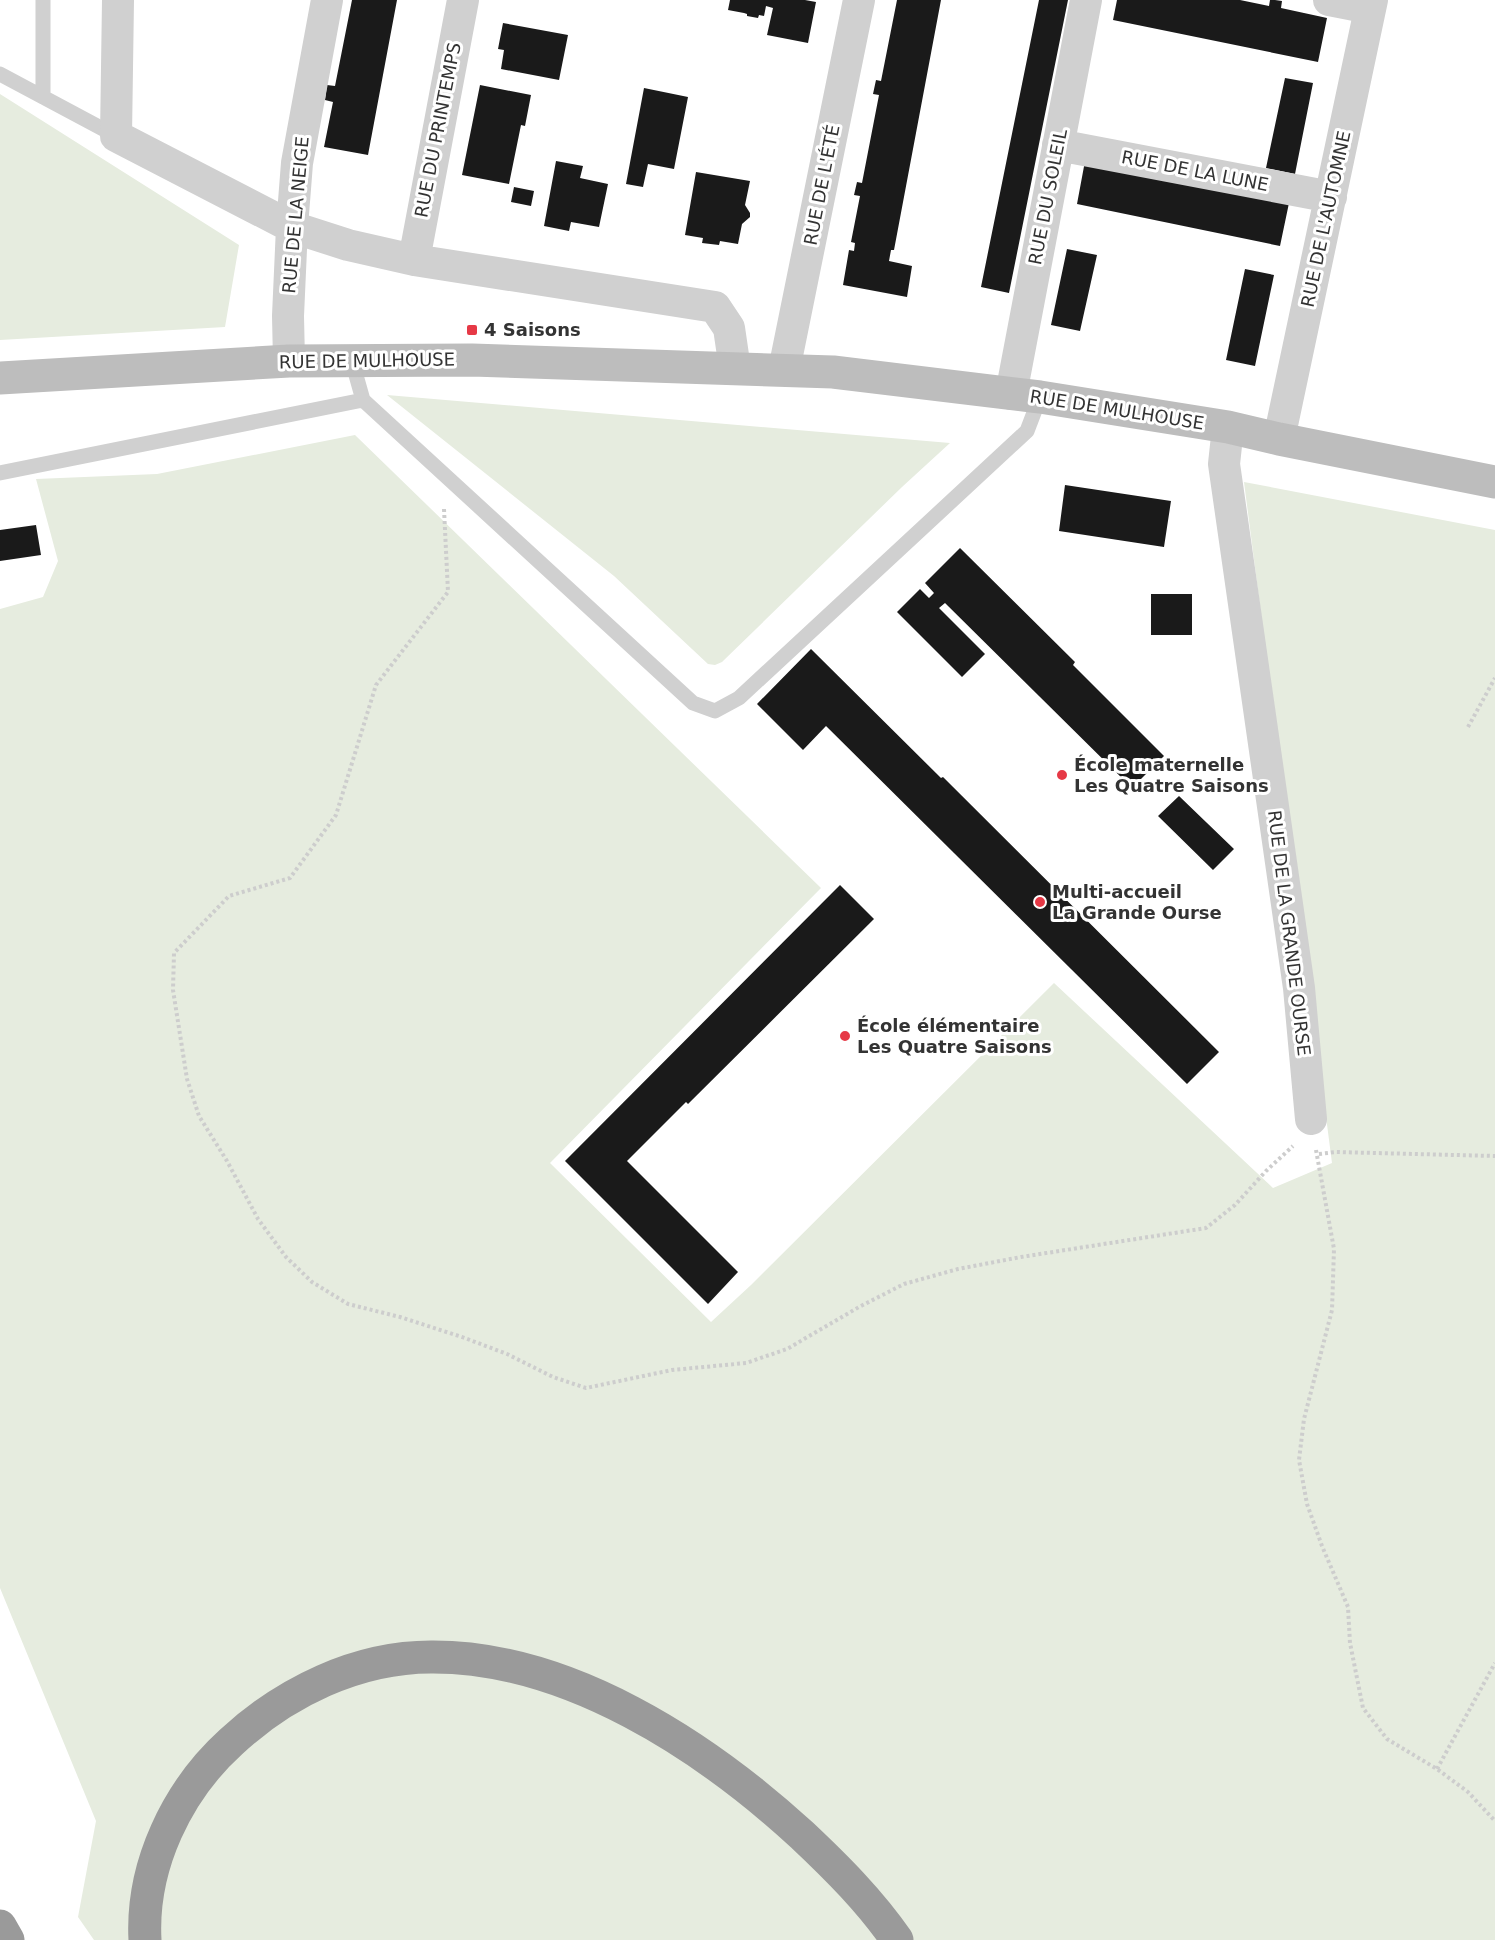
<svg xmlns="http://www.w3.org/2000/svg" width="1495" height="1940" viewBox="0 0 1495 1940" font-family="'DejaVu Sans',sans-serif">
<rect width="100%" height="100%" fill="#fff"/>
<path fill="#e6ecdf" d="M0 94 239 245 225 327 0 340Z
M387 395 950 443 902 487 722 662 715 665 708 664 614 576Z
M355 435 821 888 550 1163 711 1322 751 1285 1054 983 1273 1188 1332 1163 1244 482 1495 530V1940H94L78 1917 96 1821 0 1588V609L43 597 58 561 36 479 157 474Z"/>
<path fill="#1a1a1a" d="M352 0H397L368 155 324 147 333 102 325 100 327 85 335 86Z
M730 0H805L816 2 808 43 767 35 773 8 766 6 764 16 759 15 758 18 747 16V14L744 13 728 10Z
M897 0H941L894 250H891L889 261 912 266 907 297 843 285 849 250 854 251 855 243 851 242 860 196 854 195 857 182 862 183 879 95 873 94 876 80 881 81Z
M1039 0H1068L1009 293 981 287Z
M1117 0H1240L1269 6 1270 0H1275L1282 1 1281 8 1327 18 1318 62 1113 20Z
M503 23 568 35 559 80 501 69 504 50 498 49Z
M1285 78 1313 83 1295 174 1266 168Z
M480 85 531 95 525 126 521 125 509 184 462 175Z
M644 88 688 97 674 169 648 164 643 187 626 184Z
M556 161 583 166 580 178 608 184 599 227 571 222 569 231 544 226Z
M1085 161 1289 203 1280 246 1077 204Z
M696 172 750 181 745 205 750 213V217L742 224 738 244 720 241 719 245 702 243 703 238 685 235Z
M514 187 534 191 531 206 511 202Z
M1067 249 1097 255 1080 331 1051 325Z
M1245 269 1274 275 1255 366 1226 360Z
M1065 485 1171 501 1164 547 1059 531Z
M36 525 41 555 0 561V530Z
M960 548 1075 662 1073 665 1164 756 1132 788 945 603 939 608 985 654 962 677 897 612 920 589 929 598 934 593 925 583Z
M1151 594H1192V635H1151Z
M811 649 941 778 943 777 1219 1052 1187 1084 826 726 803 750 757 704Z
M1179 796 1234 849 1213 870 1158 816Z
M840 885 874 919 688 1104 686 1102 627 1161 738 1272 708 1304 565 1161Z"/>
<g fill="none" stroke-linecap="round" stroke-linejoin="round">
<path stroke="#cdcdcd" stroke-width="4" stroke-dasharray="3 3" stroke-linecap="butt" d="M444 509 448 592 376 685 336 815 290 878 229 896 174 953 173 990 187 1079 199 1116 227 1161 258 1219 286 1257 312 1282 348 1304 400 1317 462 1337 507 1354 553 1377 586 1388 672 1370 746 1363 787 1349 859 1307 904 1284 958 1269 1021 1257 1206 1228 1235 1205 1266 1171 1293 1146
M1468 727 1495 678
M1316 1150 1334 1249 1332 1310 1304 1419 1299 1460 1307 1504 1322 1546 1348 1607 1350 1643 1363 1708 1387 1739 1437 1769 1468 1792 1495 1821
M1319 1154 1336 1152 1495 1156
M1437 1769 1495 1663"/>
<path stroke="#d0d0d0" stroke-width="15" d="M0 74 116 136
M43 97V0
M352 361 363 400 693 703 715 711 739 698 1027 431 1040 397
M0 473 363 400"/>
<path stroke="#d0d0d0" stroke-width="32" d="M118 0 116 136 292 227 348 245 414 260 715 307 729 328 735 369
M1329 0 1370 8
M1058 145 1331 197
M414 260 463 0
M289 361 288 316 292 227 297 163 327 0
M784 370 859 0
M1011 394 1086 0
M1228 427 1224 464 1299 988 1311 1119
M1279 439 1372 0"/>
<path stroke="#bdbdbd" stroke-width="33" d="M0 378 289 361 472 360 833 372 1040 397 1228 427 1279 439 1495 482"/>
<path stroke="#9a9a9a" stroke-width="33" d="M0 1926 8 1940
M145 1940C141 1866 177 1791 231 1742 285 1692 357 1657 431 1657 568 1656 705 1746 802 1835 837 1868 870 1901 897 1940"/>
</g>
<g fill="#e63946" stroke="#fff" stroke-width="2">
<rect x="466" y="324" width="12" height="12" rx="3"/>
<circle cx="1062" cy="775" r="6"/>
<circle cx="1040" cy="902" r="6"/>
<circle cx="845" cy="1036" r="6"/>
</g>
<g text-anchor="middle" stroke-width="6" stroke-linejoin="round" paint-order="stroke">
<g font-size="18" fill="#333" stroke="#fff">
<text transform="translate(438 130) rotate(-79)" y="6">RUE DU PRINTEMPS</text>
<text transform="translate(1195 171) rotate(11)" y="6">RUE DE LA LUNE</text>
<text transform="translate(822 185) rotate(-79)" y="6">RUE DE L'ÉTÉ</text>
<text transform="translate(1048 197) rotate(-79)" y="6">RUE DU SOLEIL</text>
<text transform="translate(296 215) rotate(-85)" y="6">RUE DE LA NEIGE</text>
<text transform="translate(1326 219) rotate(-78)" y="6">RUE DE L'AUTOMNE</text>
<text transform="translate(367 361) rotate(-1)" y="6">RUE DE MULHOUSE</text>
<text transform="translate(1117 410) rotate(9)" y="6">RUE DE MULHOUSE</text>
<text transform="translate(1289 933) rotate(83)" y="6">RUE DE LA GRANDE OURSE</text>
</g>
<g font-size="18" font-weight="bold" fill="#333" stroke="#fff" text-anchor="start">
<text x="484" y="336">4 Saisons</text>
<text x="1074" y="771">École maternelle<tspan x="1074" dy="21">Les Quatre Saisons</tspan></text>
<text x="1052" y="898">Multi-accueil<tspan x="1052" dy="21">La Grande Ourse</tspan></text>
<text x="857" y="1032">École élémentaire<tspan x="857" dy="21">Les Quatre Saisons</tspan></text>
</g>
</g>
</svg>
